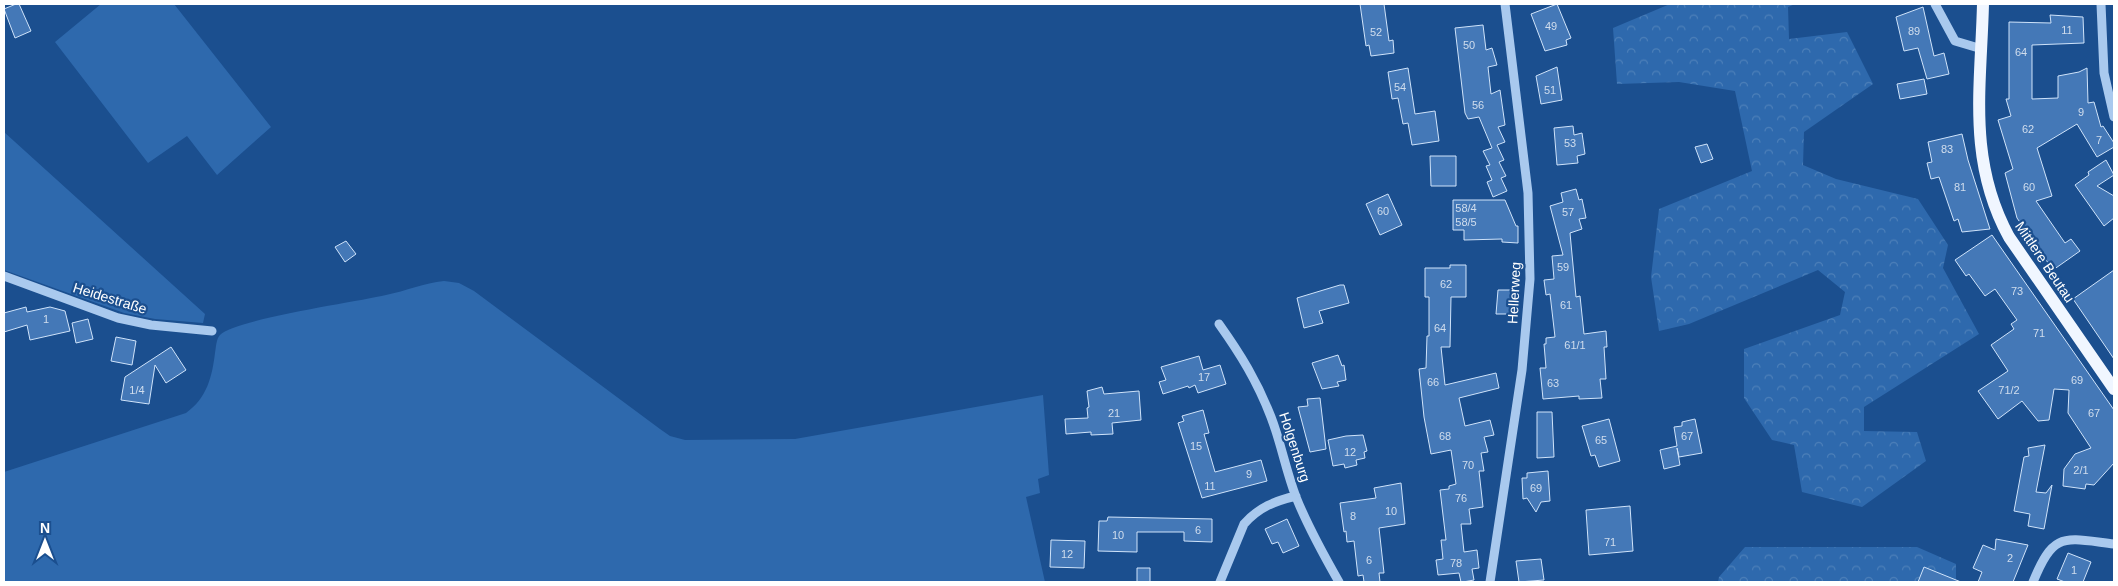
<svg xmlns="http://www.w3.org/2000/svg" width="2118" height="586" viewBox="0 0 2118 586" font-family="Helvetica,sans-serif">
<defs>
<pattern id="forest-crowns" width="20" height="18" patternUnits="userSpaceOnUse" patternTransform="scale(1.25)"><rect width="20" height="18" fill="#2e69ad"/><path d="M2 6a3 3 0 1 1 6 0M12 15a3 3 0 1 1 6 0" fill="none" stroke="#4d80b9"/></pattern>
</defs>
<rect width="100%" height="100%" fill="#1b4f8f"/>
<path fill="#2e69ad" d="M101 4H174L271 127 217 175 187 136 148 163 55 42Z
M4 132 205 314 203 323 155 319 124 313 4 270Z
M444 281 459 283 474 291 660 429 670 436 685 440 795 439 1043 395 1049 475 1038 479 1040 493 1026 497 1045 582H4V472L186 413C207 398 212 377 215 353 216 348 216 339 220 335 235 319 357 302 386 295 406 291 424 283 444 281Z"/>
<path fill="url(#forest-crowns)" d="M1670 4H1795L1788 7 1789 39 1847 32 1873 84 1804 132 1803 165 1836 179 1918 199 1948 245 1943 268 1979 334 1864 407V431L1917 432 1926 461 1862 507 1802 492 1794 445 1772 440 1744 398V349L1840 315 1845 292 1818 270 1689 324 1659 331 1651 277 1659 209 1752 171 1735 91 1679 82 1617 84 1613 28Z
M1745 547H1917L1956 564V582H1718L1719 577Z"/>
<path fill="#4478b7" stroke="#cfe3fa" d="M16 4H19L31 31 15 38 4 9Z
M1360 4H1384L1389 41 1393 40 1394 53 1371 56 1369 45 1366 46Z
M1557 4 1571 38 1566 40 1567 45 1545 51 1531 14Z
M1923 7 1934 56 1944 53 1949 74 1927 79 1918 48 1904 51 1896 17Z
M2050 15 2083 17 2084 43 2032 45V99L2058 98V76L2079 72 2087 68 2088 103 2094 102 2101 127 2103 126 2114 143V147L2097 157 2077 124 2037 148 2052 196 2036 201 2065 243 2071 239 2080 251 2053 270 2017 218 2005 173 2013 169 1998 120 2011 116 2006 99H2009V22L2051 23Z
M1483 25 1486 50 1492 48 1497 65 1488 67 1491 94 1500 90 1505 125 1498 127 1505 142 1497 145 1504 160 1499 162 1506 176 1501 178 1507 191 1493 197 1487 182 1492 180 1486 166 1490 165 1483 151 1492 148 1479 117 1468 119 1465 113 1455 28Z
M1557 67 1562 100 1541 104 1536 76Z
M1408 68 1415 114 1435 111 1439 141 1412 145 1408 123 1403 124 1398 98 1392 99 1388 72Z
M1924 79 1927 94 1900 99 1897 84Z
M1573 126 1574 135 1582 133 1585 154 1577 156 1578 163 1557 165 1554 128Z
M1962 134 1968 160 1990 229 1962 232 1958 219 1954 221 1939 177 1931 179 1927 163 1932 162 1928 142Z
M1707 144 1713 159 1701 163 1695 147Z
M1430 156H1456V186H1431Z
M2106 160 2114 175 2097 186 2114 196V218L2104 226 2075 185 2089 175 2088 172Z
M1576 189 1579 200 1582 199 1586 218 1579 219 1582 229 1570 233 1576 297 1580 296 1584 334 1606 331 1607 347H1604L1606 379H1600L1602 398 1579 399V396L1543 399 1540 368H1546L1544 344H1546V338L1555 337 1550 294 1546 295 1544 280 1554 279 1552 256 1563 255 1550 206 1563 202 1561 193Z
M1388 194 1402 225 1380 235 1366 204Z
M1453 200H1505L1516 226H1518V243L1502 242V239L1464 240V230H1453Z
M1992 235 2114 410V463L2094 485 2086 484 2085 489 2063 486 2064 469 2075 454 2091 448 2068 413 2069 390 2054 389 2049 420 2038 421 2022 401 1998 419 1978 391 2008 371 1991 345 2014 329 2011 324 2017 320 1995 289 1985 296 1969 274 1966 276 1955 260Z
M346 241 356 254 345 262 335 247Z
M1450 265H1466V297H1451L1450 347H1441L1445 385 1496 373 1499 388 1459 398 1465 426 1490 420 1494 435 1484 437 1488 452 1481 453 1484 471H1479L1483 507 1469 509 1471 524H1461L1464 552 1477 550 1479 568 1472 569 1474 580 1463 582H1461L1459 573 1438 575 1436 560 1443 559 1441 540H1446L1440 490 1449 489V486L1456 484 1451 450 1431 454 1424 417 1419 369 1426 368 1427 336H1429V297H1425V268H1450Z
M2114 270V359L2073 299Z
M1340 285H1344L1349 303 1319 311 1323 323 1304 328 1297 298Z
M1498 290H1513V314H1496Z
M26 307 27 312 50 307 65 311 70 331 30 340 27 325 4 332V313Z
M88 319 93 339 76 343 72 323Z
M116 337 136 341 132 365 111 361Z
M171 347 186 370 166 383 155 365 149 404 121 400 125 377Z
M1338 355 1342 366 1344 365 1346 380 1337 382 1339 386 1322 389 1312 363Z
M1199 356 1203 370 1220 365 1226 384 1198 393 1195 385 1189 388 1188 386 1163 394 1159 382 1166 380 1161 367Z
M1102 387 1104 394 1139 391 1141 420 1112 423 1113 434 1091 435V432L1066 434 1065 419 1088 418 1087 408 1089 407 1087 391Z
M1320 398 1326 449 1310 452 1298 407 1308 406 1307 399Z
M1203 410 1209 433 1204 434 1215 472 1261 460 1267 481 1202 498 1178 423 1184 421 1182 416Z
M1537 412H1552L1554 457 1537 458Z
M1609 419 1620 461 1599 467 1595 455 1591 456 1582 426Z
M1695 419 1702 453 1679 457 1677 448 1680 465 1664 469 1660 450 1677 446 1674 427 1682 426V422Z
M1363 435 1367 451 1364 452 1365 458 1356 460 1357 465 1345 468 1344 464 1333 466 1328 440 1346 436Z
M2045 445 2036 492 2046 493 2052 485 2044 529 2028 526 2030 514 2014 511 2024 457 2029 456 2028 448Z
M1548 471 1550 501 1541 502 1536 512 1527 498 1523 499 1522 478H1527V473Z
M1401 483 1405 524 1379 528 1384 573H1379L1380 582H1364L1363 575 1358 576 1354 541 1347 542 1346 531 1344 532 1340 503 1376 498 1374 488Z
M1630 506 1633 551 1589 555 1586 510Z
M1108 517 1212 519V542L1184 541V532H1137V552L1098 551 1099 521H1107Z
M1287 519 1299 546 1283 553 1278 542 1272 544 1265 529Z
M1996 539 2028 545 2013 582H1978L1982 572 1973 568 1983 545 1995 550Z
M1051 540 1085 541 1084 568 1050 567Z
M2068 553 2091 562 2083 582H2065L2057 579Z
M1541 559 1544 580 1519 582 1516 561Z
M1924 567 1961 582H1918Z
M1137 568H1150V582H1137Z"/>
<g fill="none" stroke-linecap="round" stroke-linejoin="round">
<path stroke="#a9c9ee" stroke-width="9" d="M1935 4 1955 41 1982 49
M2101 4 2104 73 2114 117
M4 276 118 318 151 325 212 331
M1219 324C1241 355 1257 381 1271 417 1281 443 1286 471 1296 497 1308 527 1323 554 1339 582
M1220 582 1244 524C1259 507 1275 501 1296 496
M1490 582 1522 370 1530 279 1528 193 1505 4
M2033 582C2054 531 2063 538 2114 544"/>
<path stroke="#f0f6ff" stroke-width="12" d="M1983 4C1981 87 1967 160 2009 237L2114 389"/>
</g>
<g text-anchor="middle" stroke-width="4.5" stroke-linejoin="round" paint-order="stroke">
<g font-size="11" fill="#d0dded">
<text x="1551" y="30">49</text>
<text x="2067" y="34">11</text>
<text x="1914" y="35">89</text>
<text x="1376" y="36">52</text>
<text x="1469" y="49">50</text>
<text x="2021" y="56">64</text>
<text x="1400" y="91">54</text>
<text x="1550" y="94">51</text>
<text x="1478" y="109">56</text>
<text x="2081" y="116">9</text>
<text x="2028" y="133">62</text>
<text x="2099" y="144">7</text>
<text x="1570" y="147">53</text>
<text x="1947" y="153">83</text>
<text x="1960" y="191">81</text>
<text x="2029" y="191">60</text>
<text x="1466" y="212">58/4</text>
<text x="1383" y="215">60</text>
<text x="1568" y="216">57</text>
<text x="1466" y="226">58/5</text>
<text x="1563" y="271">59</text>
<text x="1446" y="288">62</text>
<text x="2017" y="295">73</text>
<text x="1566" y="309">61</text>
<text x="46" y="323">1</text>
<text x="1440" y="332">64</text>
<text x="2039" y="337">71</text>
<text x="1575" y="349">61/1</text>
<text x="1204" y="381">17</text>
<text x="2077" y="384">69</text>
<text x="1433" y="386">66</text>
<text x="1553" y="387">63</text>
<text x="137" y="394">1/4</text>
<text x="2009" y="394">71/2</text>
<text x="1114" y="417">21</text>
<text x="2094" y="417">67</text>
<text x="1445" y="440">68</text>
<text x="1687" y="440">67</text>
<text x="1601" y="444">65</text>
<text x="1196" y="450">15</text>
<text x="1350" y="456">12</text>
<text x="1468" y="469">70</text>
<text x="2081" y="474">2/1</text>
<text x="1249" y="478">9</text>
<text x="1210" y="490">11</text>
<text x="1536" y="492">69</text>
<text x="1461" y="502">76</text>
<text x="1391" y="515">10</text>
<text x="1353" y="520">8</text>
<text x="1198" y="534">6</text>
<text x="1118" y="539">10</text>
<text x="1610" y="546">71</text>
<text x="1067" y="558">12</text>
<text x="2010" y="562">2</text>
<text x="1369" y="564">6</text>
<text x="1456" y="567">78</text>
<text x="2074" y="574">1</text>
</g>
<g font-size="14" fill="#fff" stroke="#1b4f8f">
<text transform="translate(2045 262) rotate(56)" y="5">Mittlere Beutau</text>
<text transform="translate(1514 293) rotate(-87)" y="5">Hellerweg</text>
<text transform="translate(110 298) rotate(17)" y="5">Heidestraße</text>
<text transform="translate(1295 447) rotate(72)" y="5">Holgenburg</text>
</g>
</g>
<rect width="2118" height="586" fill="none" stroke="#ffffff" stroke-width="10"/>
<g transform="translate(45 541)" stroke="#1b4f8f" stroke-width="4" paint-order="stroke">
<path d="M0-4L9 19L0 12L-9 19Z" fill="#ffffff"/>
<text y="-8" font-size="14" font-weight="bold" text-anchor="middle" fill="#ffffff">N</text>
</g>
</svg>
